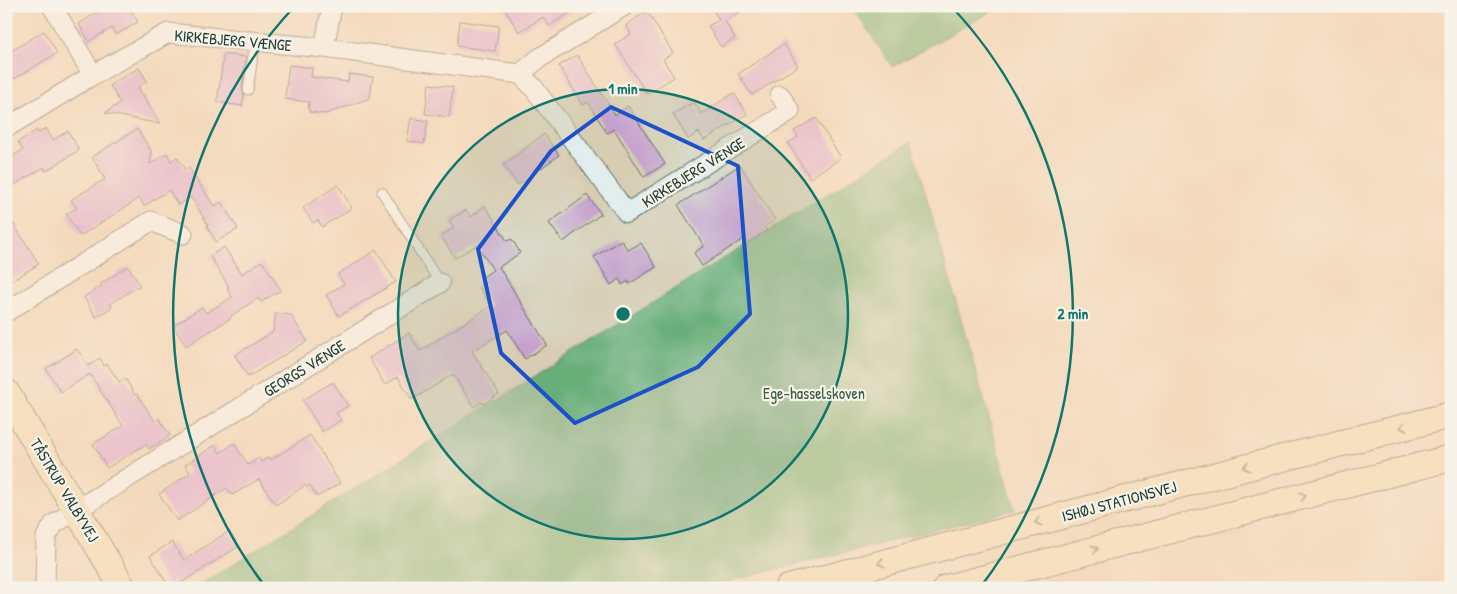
<svg xmlns="http://www.w3.org/2000/svg" width="1457" height="594" viewBox="0 0 1457 594" font-family="'Patrick Hand',sans-serif">
<rect width="100%" height="100%" fill="#f7f3e8"/>
<filter id="ink" filterUnits="userSpaceOnUse"><feTurbulence type="fractalNoise" baseFrequency=".02" numOctaves="2"/><feDisplacementMap in="SourceGraphic" scale="10" xChannelSelector="R" yChannelSelector="G"/><feConvolveMatrix kernelMatrix="1 2 1 2 8 2 1 2 1" color-interpolation-filters="sRGB"/></filter>
<filter id="wash" filterUnits="userSpaceOnUse"><feTurbulence type="fractalNoise" baseFrequency=".0096" numOctaves="4" result="noise"/><feDisplacementMap in="SourceGraphic" scale="20" xChannelSelector="R" yChannelSelector="G"/><feGaussianBlur stdDeviation="1.12" result="paint"/><feColorMatrix in="noise" values="0 0 0 0 0 0 0 0 0 0 0 0 0 0 0 0 0 1.4 0 .05"/><feComposite in="paint" operator="in"/></filter>
<g filter="url(#wash)">
<rect width="100%" height="100%" fill="#f4dabd"/>
<path fill="#74b77a" stroke="#4a7a57" d="M852 6H1001L892 67Z
M911 142 1015 510 702 588H195Z"/>
<g id="blocks">
<path fill="#e0a7dd" d="M107 6H128L138 22 116 35 112 28 89 41 79 24Z
M503 6H580L549 26 543 17 519 32Z
M711 6H749L725 21 735 38 721 47 708 26 719 20Z
M647 11 673 53 663 59 674 77 647 94 615 44 631 34 626 25Z
M460 21 499 26 495 51 457 46Z
M44 31 57 53 14 79 6 67V54Z
M784 44 798 66 752 95 738 74Z
M224 54 246 57 242 89 244 95 242 106 217 102Z
M577 55 615 115 628 106 665 164 644 177 614 129 607 133 588 102 583 105 559 66Z
M289 65 312 68 311 77 348 82 349 74 373 77 370 98 326 114 309 112 310 110 308 109 309 102 285 99Z
M139 68 147 81 138 87 160 124 105 113 120 103 110 85Z
M429 84 453 87 449 117 425 114Z
M734 93 747 114 704 140 699 132 688 139 673 114 694 102 701 114Z
M411 118 428 121 424 144 407 141Z
M816 118 841 158 810 178 788 143 798 137 794 131Z
M46 128 53 140 68 131 79 150 46 171 44 167 6 190V160L23 150 18 142 37 130 38 133Z
M137 129 152 152 150 164 167 153 171 161 177 157 185 170 189 168 214 206 221 202 238 229 216 242 207 226 208 225 191 197 178 205 169 190 144 206 140 198 80 236 66 214 77 208 71 200 105 179 92 157Z
M544 134 559 155 518 185 503 165Z
M740 165 775 220 764 227 767 231 748 243 745 238 702 266 694 253 704 246 678 205Z
M338 185 352 208 322 227 318 220 313 223 303 208Z
M587 195 601 214 563 242 549 223Z
M485 206 507 241 512 239 520 253 499 267 547 345 525 359 507 330 472 351 499 394 483 404 481 402 474 407 453 374 412 400 398 377 385 385 369 358 409 333 420 351 491 306 479 287 485 283 481 278 493 270 477 245 455 258 441 236 454 228 449 220 466 210 471 217Z
M6 212 39 264 6 284Z
M621 240 628 250 641 243 656 267 629 284 628 281 622 285 619 279 611 285 594 257Z
M224 247 242 274 262 261 281 290 261 302 258 298 231 316V318L186 346 173 326 202 307 206 313 232 297 227 289 229 287 210 256Z
M376 250 396 282 339 316 326 295 344 284 338 274Z
M128 266 140 285 110 304 112 307 96 317 84 297 102 286 100 284Z
M276 313 291 315 307 341 248 377 235 355 273 332Z
M77 349 88 366 100 358 104 366 107 364 119 382 125 378 135 395 137 394 155 421 159 418 170 435 149 449 146 444 107 468 93 444 123 426 90 374 61 392 46 369Z
M333 382 348 406 336 413 341 420 322 432 303 400Z
M310 435 340 483 317 497 310 485 307 487 305 485 276 505 259 479 232 495 227 488 177 521 159 494 190 473 185 465 215 445 220 453 234 443 248 465 259 458 261 462 269 457 271 460Z
M229 531 239 546 173 588H170L150 556 172 542 184 560Z"/>
</g>
</g>
<g filter="url(#ink)">
<use href="#blocks" fill-opacity="0" stroke="#6a7464" stroke-width="1"/>
<g fill="none" stroke-linecap="round" stroke-linejoin="round">
<g stroke="#6a7464" stroke-width="11">
<path id="lane" d="M248 90 255 42
M382 192 440 283"/>
</g>
<g stroke="#6a7464" stroke-width="21">
<path id="street" d="M52 6 93 75
M324 48 332 6
M520 74 538 59 624 6
M6 128 93 75 168 33 324 48 520 74 533 87 627 213 790 111 780 95
M6 312 151 221 183 234
M45 588 46 537 54 524 440 283"/>
</g>
<g stroke="#6a7464" stroke-width="28">
<path id="secondary" d="M6 392 123 588
M788 588 1225 473 1451 415
M946 588 1451 458"/>
</g>
<use href="#lane" stroke="#fff" stroke-width="9"/>
<use href="#street" stroke="#fff" stroke-width="19"/>
<use href="#secondary" stroke="#f9e7c3" stroke-width="26"/>
</g>
<defs><path id="oneway-chevron" d="M-2-3.5L2.5 0L-2 3.5" fill="none" stroke-width="1.6" stroke-linecap="round" stroke-linejoin="round" transform="scale(1.25)"/></defs>
<g stroke="#8c927c">
<use href="#oneway-chevron" transform="translate(1403 427) rotate(166)"/>
<use href="#oneway-chevron" transform="translate(1246 467) rotate(166)"/>
<use href="#oneway-chevron" transform="translate(1303 496) rotate(-14)"/>
<use href="#oneway-chevron" transform="translate(1038 522) rotate(165)"/>
<use href="#oneway-chevron" transform="translate(1095 549) rotate(-14)"/>
<use href="#oneway-chevron" transform="translate(881 563) rotate(165)"/>
</g>
</g>
<path d="M0 0H1457V594H0ZM611 107 738 166 750 314 698 367 575 423 501 353 478 249 551 151Z" fill="#f4dabd" fill-opacity=".55" fill-rule="evenodd"/>
<path fill="none" stroke="#1d4ed8" stroke-width="4" stroke-linejoin="round" d="M611 107 738 166 750 314 698 367 575 423 501 353 478 249 551 151Z"/>
<circle cx="623" cy="314" r="225" fill="#0f766e" fill-opacity=".12"/>
<g fill="none" stroke="#0f766e" stroke-width="2.5">
<circle cx="623" cy="314" r="225"/>
<path d="M264 585A450 450 0 0 1 294 7M952 7A450 450 0 0 1 982 585"/>
</g>
<g text-anchor="middle" stroke-width="4.5" stroke-linejoin="round" paint-order="stroke">
<g font-size="16" fill="#1f3d34" stroke="#f7f3e8">
<text transform="translate(233 40) rotate(5)" y="6">KIRKEBJERG VÆNGE</text>
<text transform="translate(693 172) rotate(-32)" y="6">KIRKEBJERG VÆNGE</text>
<text transform="translate(304 368) rotate(-32)" y="6">GEORGS VÆNGE</text>
<text transform="translate(65 490) rotate(59)" y="6">TÅSTRUP VALBYVEJ</text>
<text transform="translate(1119 501) rotate(-15)" y="6">ISHØJ STATIONSVEJ</text>
</g>
<g font-size="16" fill="#365c46" stroke="#f7f3e8">
<text x="814" y="399">Ege-hasselskoven</text>
</g>
</g>
<circle cx="623" cy="314" r="8" fill="#0f766e" stroke="#f7f3e8" stroke-width="2.5"/>
<g font-size="15" text-anchor="middle" font-weight="bold" fill="#0f766e" stroke="#f7f3e8" stroke-width="4.5" stroke-linejoin="round" paint-order="stroke">
<text x="623" y="94">1 min</text>
<text x="1073" y="319">2 min</text>
</g>
<rect width="1457" height="594" fill="none" stroke="#f7f3e8" stroke-width="25"/>
</svg>
